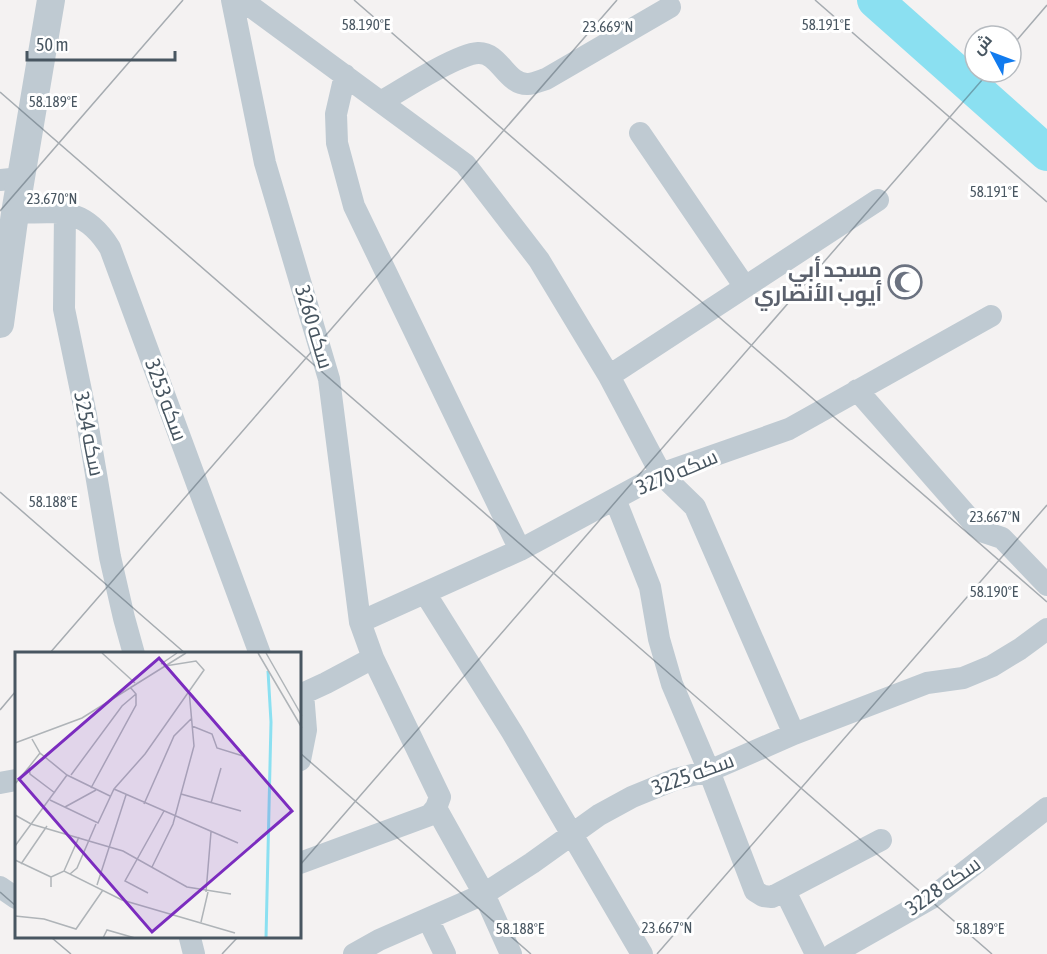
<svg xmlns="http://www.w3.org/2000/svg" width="1047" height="954" viewBox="0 0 1047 954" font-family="'Asap Condensed',Cairo,sans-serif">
<rect width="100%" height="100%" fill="#f4f2f2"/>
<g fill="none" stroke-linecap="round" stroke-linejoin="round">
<path stroke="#8be0f1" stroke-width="36" d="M875 0 1047 153"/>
<path stroke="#bfcad2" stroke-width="22" d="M232 0 265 163 329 379 360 622 373 658 440 797 436 808 430 815 300 863
M242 0 465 164 539 260 609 376
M345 75 336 114 337 143 354 206 520 550
M381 102C401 90 457 54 478 53 500 52 506 85 528 84 533 84 540 81 546 79L670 7
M640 133 745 287
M0 180 21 178
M65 212 64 309 86 415 110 557 124 618 134 654
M15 213C59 212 84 206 110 248L260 654
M857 390 976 526 984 532 1002 538 1047 585
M615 499 650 587 659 639 672 684 709 771 755 891 763 896 772 897 881 840
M425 593 512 732 642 954
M360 622 520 550 661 474 789 429 991 316
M300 695 326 683 373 658
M794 734 695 507 661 474 609 376 878 200
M300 760 306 730 303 693
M0 783 16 780
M436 808 484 894 511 954
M0 887 16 898
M785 891 816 954
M428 919 445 954
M190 938 194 954
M354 954 379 940 484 894 532 863 599 815 632 797 676 779 709 771 794 734 927 683 963 678 992 666 1020 649 1047 629
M833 954 930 899 1047 808"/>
<path stroke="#bfcad2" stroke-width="28" d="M0 324 15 213 51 0"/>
</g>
<path fill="none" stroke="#485661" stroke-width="1.5" stroke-opacity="0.45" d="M354 0 1047 602M815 0 1047 202M1011 47 1047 5M0 92 992 954M0 211 183 0M0 492 186 654M49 654 617 0M0 710 16 691M300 753 531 954M300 865 989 72M0 892 16 906M52 938 71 954M222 954 237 938M657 954 1047 505"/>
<defs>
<g id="mosque-ring" transform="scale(1.725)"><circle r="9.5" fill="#fff" stroke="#6b7280" stroke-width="1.5"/><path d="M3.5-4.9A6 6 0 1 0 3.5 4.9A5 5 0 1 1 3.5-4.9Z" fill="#6b7280"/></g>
</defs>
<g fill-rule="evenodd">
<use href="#mosque-ring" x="905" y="282"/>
</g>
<g text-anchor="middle" stroke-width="6" stroke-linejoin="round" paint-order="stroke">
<g font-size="21" font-weight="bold" fill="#5b616d" stroke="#fff" text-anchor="end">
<text x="882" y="277">مسجد أبي<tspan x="882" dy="24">أيوب الأنصاري</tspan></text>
</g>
<g font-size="21" fill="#485661" stroke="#fff">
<text transform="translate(314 327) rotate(73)" y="7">سكه 3260</text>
<text transform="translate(166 400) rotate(70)" y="7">سكه 3253</text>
<text transform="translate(89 434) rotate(79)" y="7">سكه 3254</text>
<text transform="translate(677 472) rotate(-23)" y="7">سكه 3270</text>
<text transform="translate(693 774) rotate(-20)" y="7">سكه 3225</text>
<text transform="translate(943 886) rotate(-35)" y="7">سكه 3228</text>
</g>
</g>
<g transform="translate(15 652)">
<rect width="286" height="286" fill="#f4f2f2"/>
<path fill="none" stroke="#8be0f1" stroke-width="3" d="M251 286 256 70 253 19"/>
<path fill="none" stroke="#afb4b8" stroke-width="1.5" d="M87 1 120 31M243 1 287 76M251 1 287 64M146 12 162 1M177 74 197 82 202 96 228 104M17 87 25 101 52 123 95 144M0 91 67 66 171 1M25 101 14 115 15 122 40 141M56 123 107 54 121 42M0 132 14 115M76 136 121 53V42L115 35M99 137 223 191M166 142 179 94 174 38M35 148 83 171 99 137 130 102 189 18 181 9 150 14M196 151 206 116M129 152 159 84 177 66M50 155 81 138M0 163 16 172 108 199 172 235 216 242M0 194 52 123M0 208 36 225M6 212 32 174M137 215 158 172 166 142 226 159M49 219 64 185M55 222 62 216 81 172M82 233 111 143M36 235V225L49 219 107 248 220 281M191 240 196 180M133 241 110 229 149 159M0 264 29 267 61 277 88 238M186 270 193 240M88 286 92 278 120 286"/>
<path fill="#7b2cbf" fill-opacity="0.15" stroke="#7b2cbf" stroke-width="3" d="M144 6 277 159 137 280 4 127Z"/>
<rect width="286" height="286" fill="none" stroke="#485661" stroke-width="3"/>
</g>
<g font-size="15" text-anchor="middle" fill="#485661" stroke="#fff" stroke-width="6" stroke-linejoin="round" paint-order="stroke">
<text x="366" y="30">58.190°E</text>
<text x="826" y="30">58.191°E</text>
<text x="608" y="32">23.669°N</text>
<text x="53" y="107">58.189°E</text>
<text x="994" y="197">58.191°E</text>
<text x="52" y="204">23.670°N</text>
<text x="53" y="507">58.188°E</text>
<text x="995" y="522">23.667°N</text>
<text x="994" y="597">58.190°E</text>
<text x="667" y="933">23.667°N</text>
<text x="520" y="934">58.188°E</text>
<text x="980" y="934">58.189°E</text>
</g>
<g transform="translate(993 54) rotate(311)"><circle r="28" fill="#ffffff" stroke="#b6bbc0" stroke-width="1.5"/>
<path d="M0-4.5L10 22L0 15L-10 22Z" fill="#117bef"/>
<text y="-9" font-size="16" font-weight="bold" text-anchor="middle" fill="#485661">ش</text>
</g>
<path d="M27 51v9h148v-9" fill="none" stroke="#485661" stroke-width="3"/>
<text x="36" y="51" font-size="18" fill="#485661" stroke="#ffffff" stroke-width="4.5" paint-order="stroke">50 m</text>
</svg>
